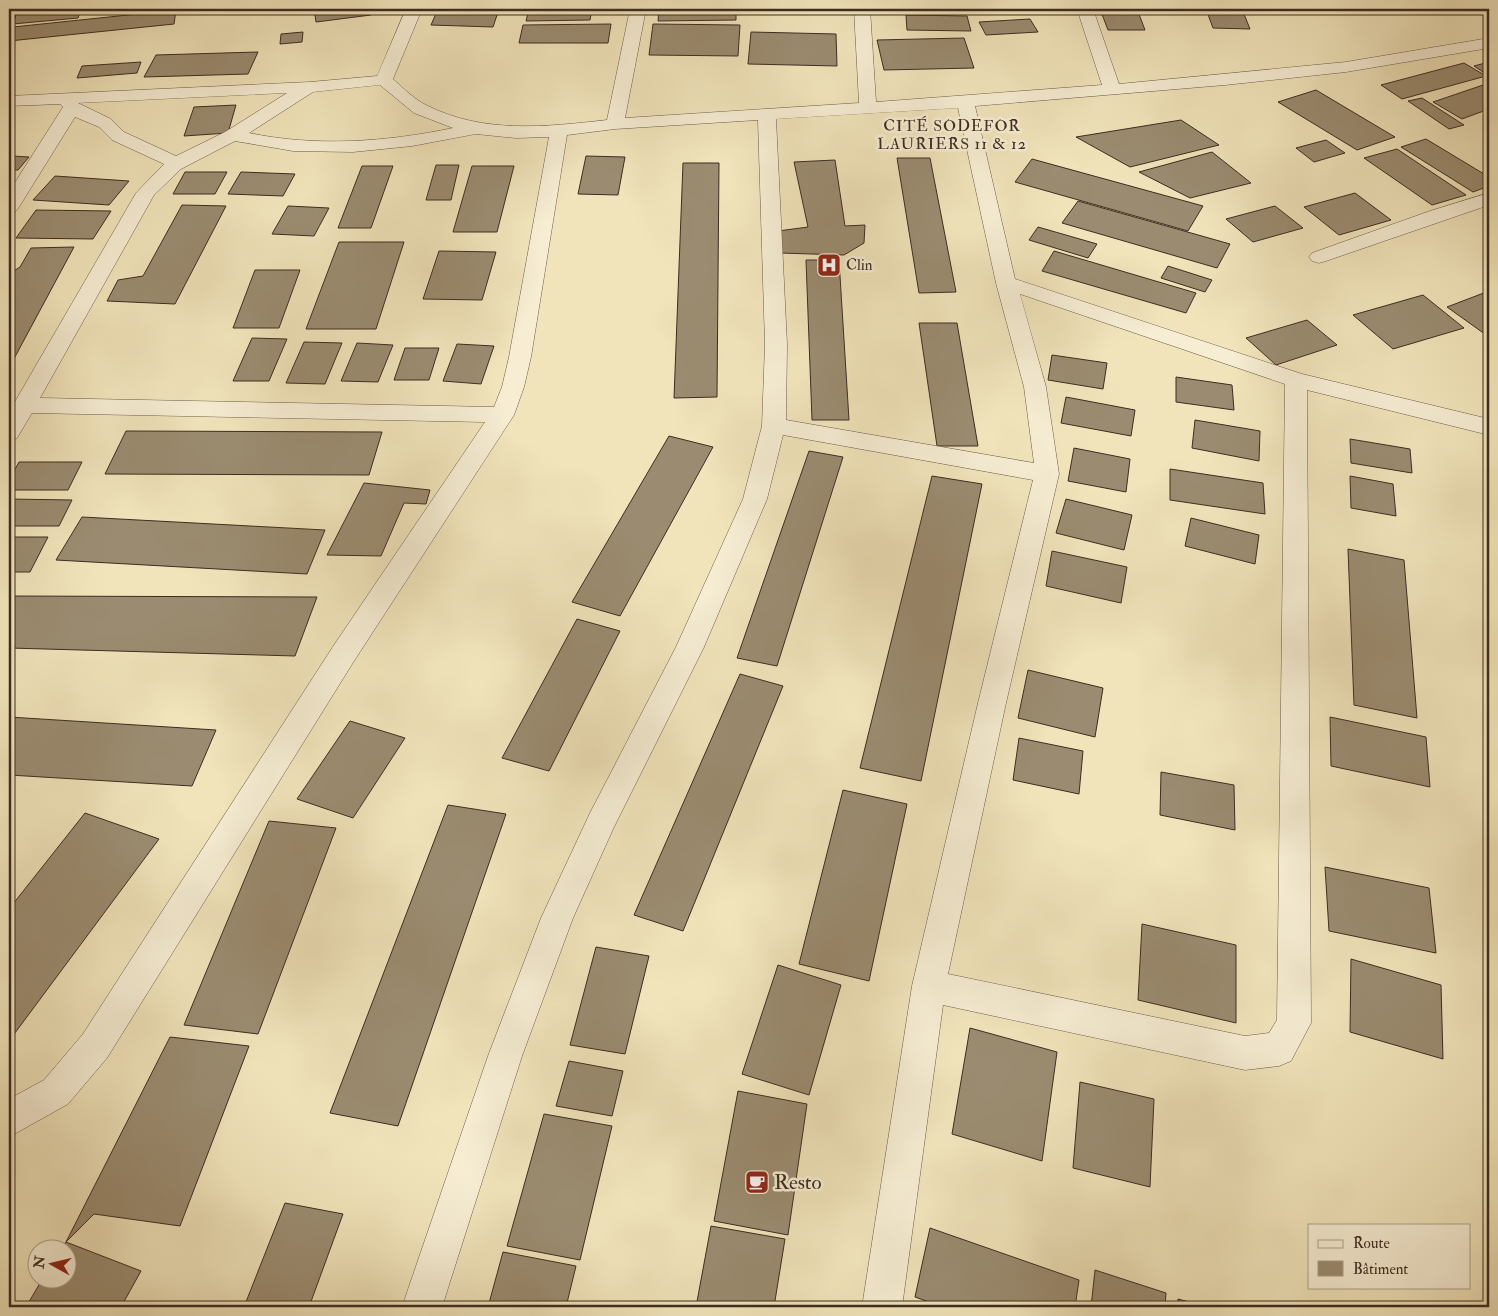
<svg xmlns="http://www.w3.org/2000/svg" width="1498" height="1316" viewBox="0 0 1498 1316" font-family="'IM FELL Double Pica',serif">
<rect width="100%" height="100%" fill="#f1e4bb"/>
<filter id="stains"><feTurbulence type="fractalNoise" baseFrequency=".004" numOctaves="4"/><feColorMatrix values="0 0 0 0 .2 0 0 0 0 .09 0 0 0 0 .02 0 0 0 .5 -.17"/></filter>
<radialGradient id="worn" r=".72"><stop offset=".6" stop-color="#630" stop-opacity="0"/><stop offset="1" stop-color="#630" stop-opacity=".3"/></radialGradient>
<path fill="#9b8c71" stroke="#3e2c20" d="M18 9H81L78 18 13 24Z
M314 9H370L371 15 316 22Z
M438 9H499L493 27 431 25Z
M529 9H592L590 20 526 21Z
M659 9H736V20L658 21Z
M879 9H966L967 12H880Z
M1100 9H1137L1145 30H1108Z
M1206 9H1242L1250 29 1213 28Z
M176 10 174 24 9 41 13 27Z
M906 15 967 16 971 31 907 30Z
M1030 19 1038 32 986 35 979 22Z
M611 24 608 43H519L523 25Z
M653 24 740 25 738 56 649 55Z
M303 32 302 42 280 44 281 34Z
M751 32 836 34 837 66 748 64Z
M964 38 974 68 884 70 877 40Z
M258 52 248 74 144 77 156 55Z
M141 62 137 73 77 78 82 66Z
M1489 62V76L1474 66Z
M1464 63 1486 76 1402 99 1381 85Z
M1489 83V109L1462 119 1433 102Z
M1316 90 1395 137 1357 150 1278 102Z
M1422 98 1464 125 1449 129 1408 101Z
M236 105 228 133 184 136 194 107Z
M1181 120 1219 145 1130 167 1076 137Z
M1426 139 1489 177V186L1473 192 1401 147Z
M1326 140 1345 153 1314 162 1296 148Z
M1397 149 1466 195 1432 205 1364 158Z
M1212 152 1251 183 1190 198 1139 172Z
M12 156 29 157 18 170H9V160Z
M586 156 625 157 618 195 578 194Z
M897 158H930L956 292 919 293Z
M1032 159 1203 206 1188 231 1015 182Z
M835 160 845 226 865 225 864 243 844 255 780 253 778 231 808 227 794 162Z
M683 163H719L717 397 674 398Z
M436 165H459L451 200H426Z
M362 166H393L371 228H338Z
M472 166H514L497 232H453Z
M185 172H227L215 194H173Z
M241 172 295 174 283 196 228 194Z
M55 176 129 181 109 205 33 200Z
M1355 193 1391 220 1339 235 1304 207Z
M1078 201 1230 244 1217 268 1062 223Z
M182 205 226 206 175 304 107 301 118 280 143 276Z
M288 206 329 208 314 236 272 234Z
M1275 206 1303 228 1253 242 1226 219Z
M36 210 111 211 93 239 16 238Z
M1038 227 1097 244 1088 258 1029 240Z
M339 242H404L376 329H306Z
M74 247 9 368V274L20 267 31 248Z
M439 251 496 252 482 300 423 299Z
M1054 251 1196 293 1186 313 1042 271Z
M806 260H839L849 420H812Z
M1168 266 1212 280 1205 292 1161 278Z
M255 270H300L279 328H233Z
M1489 291V337L1447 307Z
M1423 295 1464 328 1393 349 1353 315Z
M1307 320 1337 345 1276 365 1246 338Z
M919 323H957L978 446H937Z
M252 338 287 339 269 381H233Z
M304 342 342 343 325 384 286 383Z
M357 343 393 345 378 382 341 381Z
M457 344 494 346 481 384 443 381Z
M405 348H439L429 380H394Z
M1052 355 1107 363 1103 389 1048 380Z
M1176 377 1232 385 1234 410 1176 402Z
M1066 397 1135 410 1131 436 1061 423Z
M1195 420 1260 431 1259 461 1192 448Z
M126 431 382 432 369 475 105 474Z
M669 436 713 447 620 616 572 602Z
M1350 439 1410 449 1412 473 1351 463Z
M1074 448 1130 459 1126 492 1068 481Z
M809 451 843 457 777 666 737 658Z
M1484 458 1489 459V489H1488Z
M19 462H82L68 490H9V480Z
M1170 469 1263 483 1265 514 1170 500Z
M932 476 982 484 921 781 860 768Z
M1350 476 1393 484 1396 516 1351 508Z
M364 483 430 490 426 504 404 503 381 556 327 555Z
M9 499 72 500 59 526H9Z
M1066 499 1132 515 1124 550 1056 533Z
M82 517 325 530 307 574 56 560Z
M1191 518 1259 535 1255 564 1185 546Z
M9 537H48L30 572H9Z
M1348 549 1404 560 1417 718 1354 705Z
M1052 551 1127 567 1121 603 1046 586Z
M9 596 317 597 295 656 9 648Z
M577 619 620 631 549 771 502 758Z
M1028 670 1103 688 1095 737 1018 718Z
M740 674 783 686 683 931 634 915Z
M9 717 216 730 192 786 9 775Z
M1330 717 1426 737 1430 787 1331 766Z
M350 721 405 738 353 818 297 799Z
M1019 738 1083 751 1079 794 1013 780Z
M1161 772 1234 785 1235 830 1160 815Z
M843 790 907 804 869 981 799 964Z
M448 805 506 814 398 1126 330 1113Z
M85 813 159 839 9 1041V909Z
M269 821 336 828 258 1034 184 1025Z
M1325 867 1429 888 1436 953 1329 931Z
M1142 924 1236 945V1023L1138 1000Z
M596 947 649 956 625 1054 570 1045Z
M1351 959 1441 985 1443 1059 1350 1032Z
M778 965 841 985 809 1095 742 1074Z
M970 1028 1057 1052 1042 1161 952 1134Z
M170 1037 249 1046 180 1226 94 1214 66 1242Z
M569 1061 623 1071 612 1116 556 1106Z
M1080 1082 1154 1099 1150 1187 1073 1168Z
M738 1091 807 1104 788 1235 714 1221Z
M544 1114 612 1126 580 1260 507 1246Z
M285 1203 343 1214 309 1307H244Z
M711 1226 785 1239 774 1307H696Z
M930 1228 1079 1280 1075 1307H943L915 1297Z
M66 1242 141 1271 121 1307H26L43 1278H68V1248H62Z
M503 1252 576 1266 566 1307H488Z
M1095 1270 1166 1293 1165 1307H1091Z
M1178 1299 1208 1307H1177Z"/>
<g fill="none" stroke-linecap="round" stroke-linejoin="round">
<g stroke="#6b5a47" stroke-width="1">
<path id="minor" d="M406 9H422L393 79C403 88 414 99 426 105 483 134 545 127 607 120L630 9H646L625 118 859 103 854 9H870L876 102 1102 85 1077 9H1093L1119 84 1346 62 1489 38V48L1346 72 1225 85 975 106 1015 279 1302 374 1489 419V435L1307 390 1311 1023 1291 1061 1279 1066 1245 1070 943 1005 902 1307H862L912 986 978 703 1033 480 783 435 767 499 704 647 614 827 573 918 522 1056 442 1307H402L488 1056 541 918 590 813 676 647 743 499 762 426 765 344 758 120 615 129 567 135 531 357 524 387 514 415 354 661 107 1058 68 1104 9 1137V1099L44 1080 83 1034 334 645 485 422 32 413 17 438 9 440V412L136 193 164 164 112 140 99 127 75 117 19 207 16 211 9 213V192L63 107 60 104 9 106V96L310 82 377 76ZM380 85 414 113 453 128C386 142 316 147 249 133L313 92ZM287 93 225 132 176 156 124 132 111 119 78 103ZM958 108 996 283 1024 387 1034 463 786 420 787 344 776 119ZM476 134 516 138 549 137 509 357 502 387 494 407 40 398 154 195 181 169 235 141 293 151 353 152 412 146ZM1020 294 1285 384 1277 1020 1269 1033 1245 1036 948 974 1006 703 1059 474 1046 387Z
M1489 193V205L1326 261 1319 263 1312 261 1309 257 1312 253 1430 211Z"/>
</g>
<use href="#minor" fill="#f6edd3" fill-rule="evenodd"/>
</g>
<defs>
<g id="hospital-square" transform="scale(1.25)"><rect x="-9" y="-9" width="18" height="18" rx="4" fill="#8f2418" stroke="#f6edd3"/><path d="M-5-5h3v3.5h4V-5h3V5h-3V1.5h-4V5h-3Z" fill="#fff"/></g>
<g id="cafe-square" transform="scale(1.25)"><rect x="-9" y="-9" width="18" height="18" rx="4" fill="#8f2418" stroke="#f6edd3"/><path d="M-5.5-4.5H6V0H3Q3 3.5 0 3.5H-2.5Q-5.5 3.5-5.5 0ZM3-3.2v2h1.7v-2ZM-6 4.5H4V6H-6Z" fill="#fff"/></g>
</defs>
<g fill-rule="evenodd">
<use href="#hospital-square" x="829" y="265"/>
<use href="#cafe-square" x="757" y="1182"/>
</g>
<g text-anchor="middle" stroke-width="5" stroke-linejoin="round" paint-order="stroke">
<g font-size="15" fill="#3e2c20" stroke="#f6edd3" text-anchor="start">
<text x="846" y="270">Clin</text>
</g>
<g font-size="16" letter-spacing="1" fill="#3e2c20" stroke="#f6edd3">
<text x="952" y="131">CITÉ SODEFOR<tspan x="952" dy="18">LAURIERS 11 &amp; 12</tspan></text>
</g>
<g font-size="21" fill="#3e2c20" stroke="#f6edd3" text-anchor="start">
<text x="774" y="1189">Resto</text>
</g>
</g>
<rect width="1498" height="1316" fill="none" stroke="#f1e4bb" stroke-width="30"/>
<rect x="10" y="10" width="1478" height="1296" fill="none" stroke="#3e2c20" stroke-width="2.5"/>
<rect x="15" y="15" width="1468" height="1286" fill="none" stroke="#3e2c20"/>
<rect x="1308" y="1224" width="162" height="65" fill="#f6edd3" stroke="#aca08b"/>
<rect x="1318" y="1240" width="25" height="8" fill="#f6edd3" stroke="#aca08b"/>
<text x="1353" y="1248" font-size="15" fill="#3e2c20">Route</text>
<rect x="1318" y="1261" width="25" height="15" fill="#9b8c71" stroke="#aca08b"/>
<text x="1353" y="1274" font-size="15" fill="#3e2c20">Bâtiment</text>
<g transform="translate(52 1264) rotate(278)"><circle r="24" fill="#f6edd3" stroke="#aca08b"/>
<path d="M0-4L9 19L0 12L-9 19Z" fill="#8f2418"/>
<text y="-8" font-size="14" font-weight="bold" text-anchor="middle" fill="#3e2c20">N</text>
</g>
<rect width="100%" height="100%" filter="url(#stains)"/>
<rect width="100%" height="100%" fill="url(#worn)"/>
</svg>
